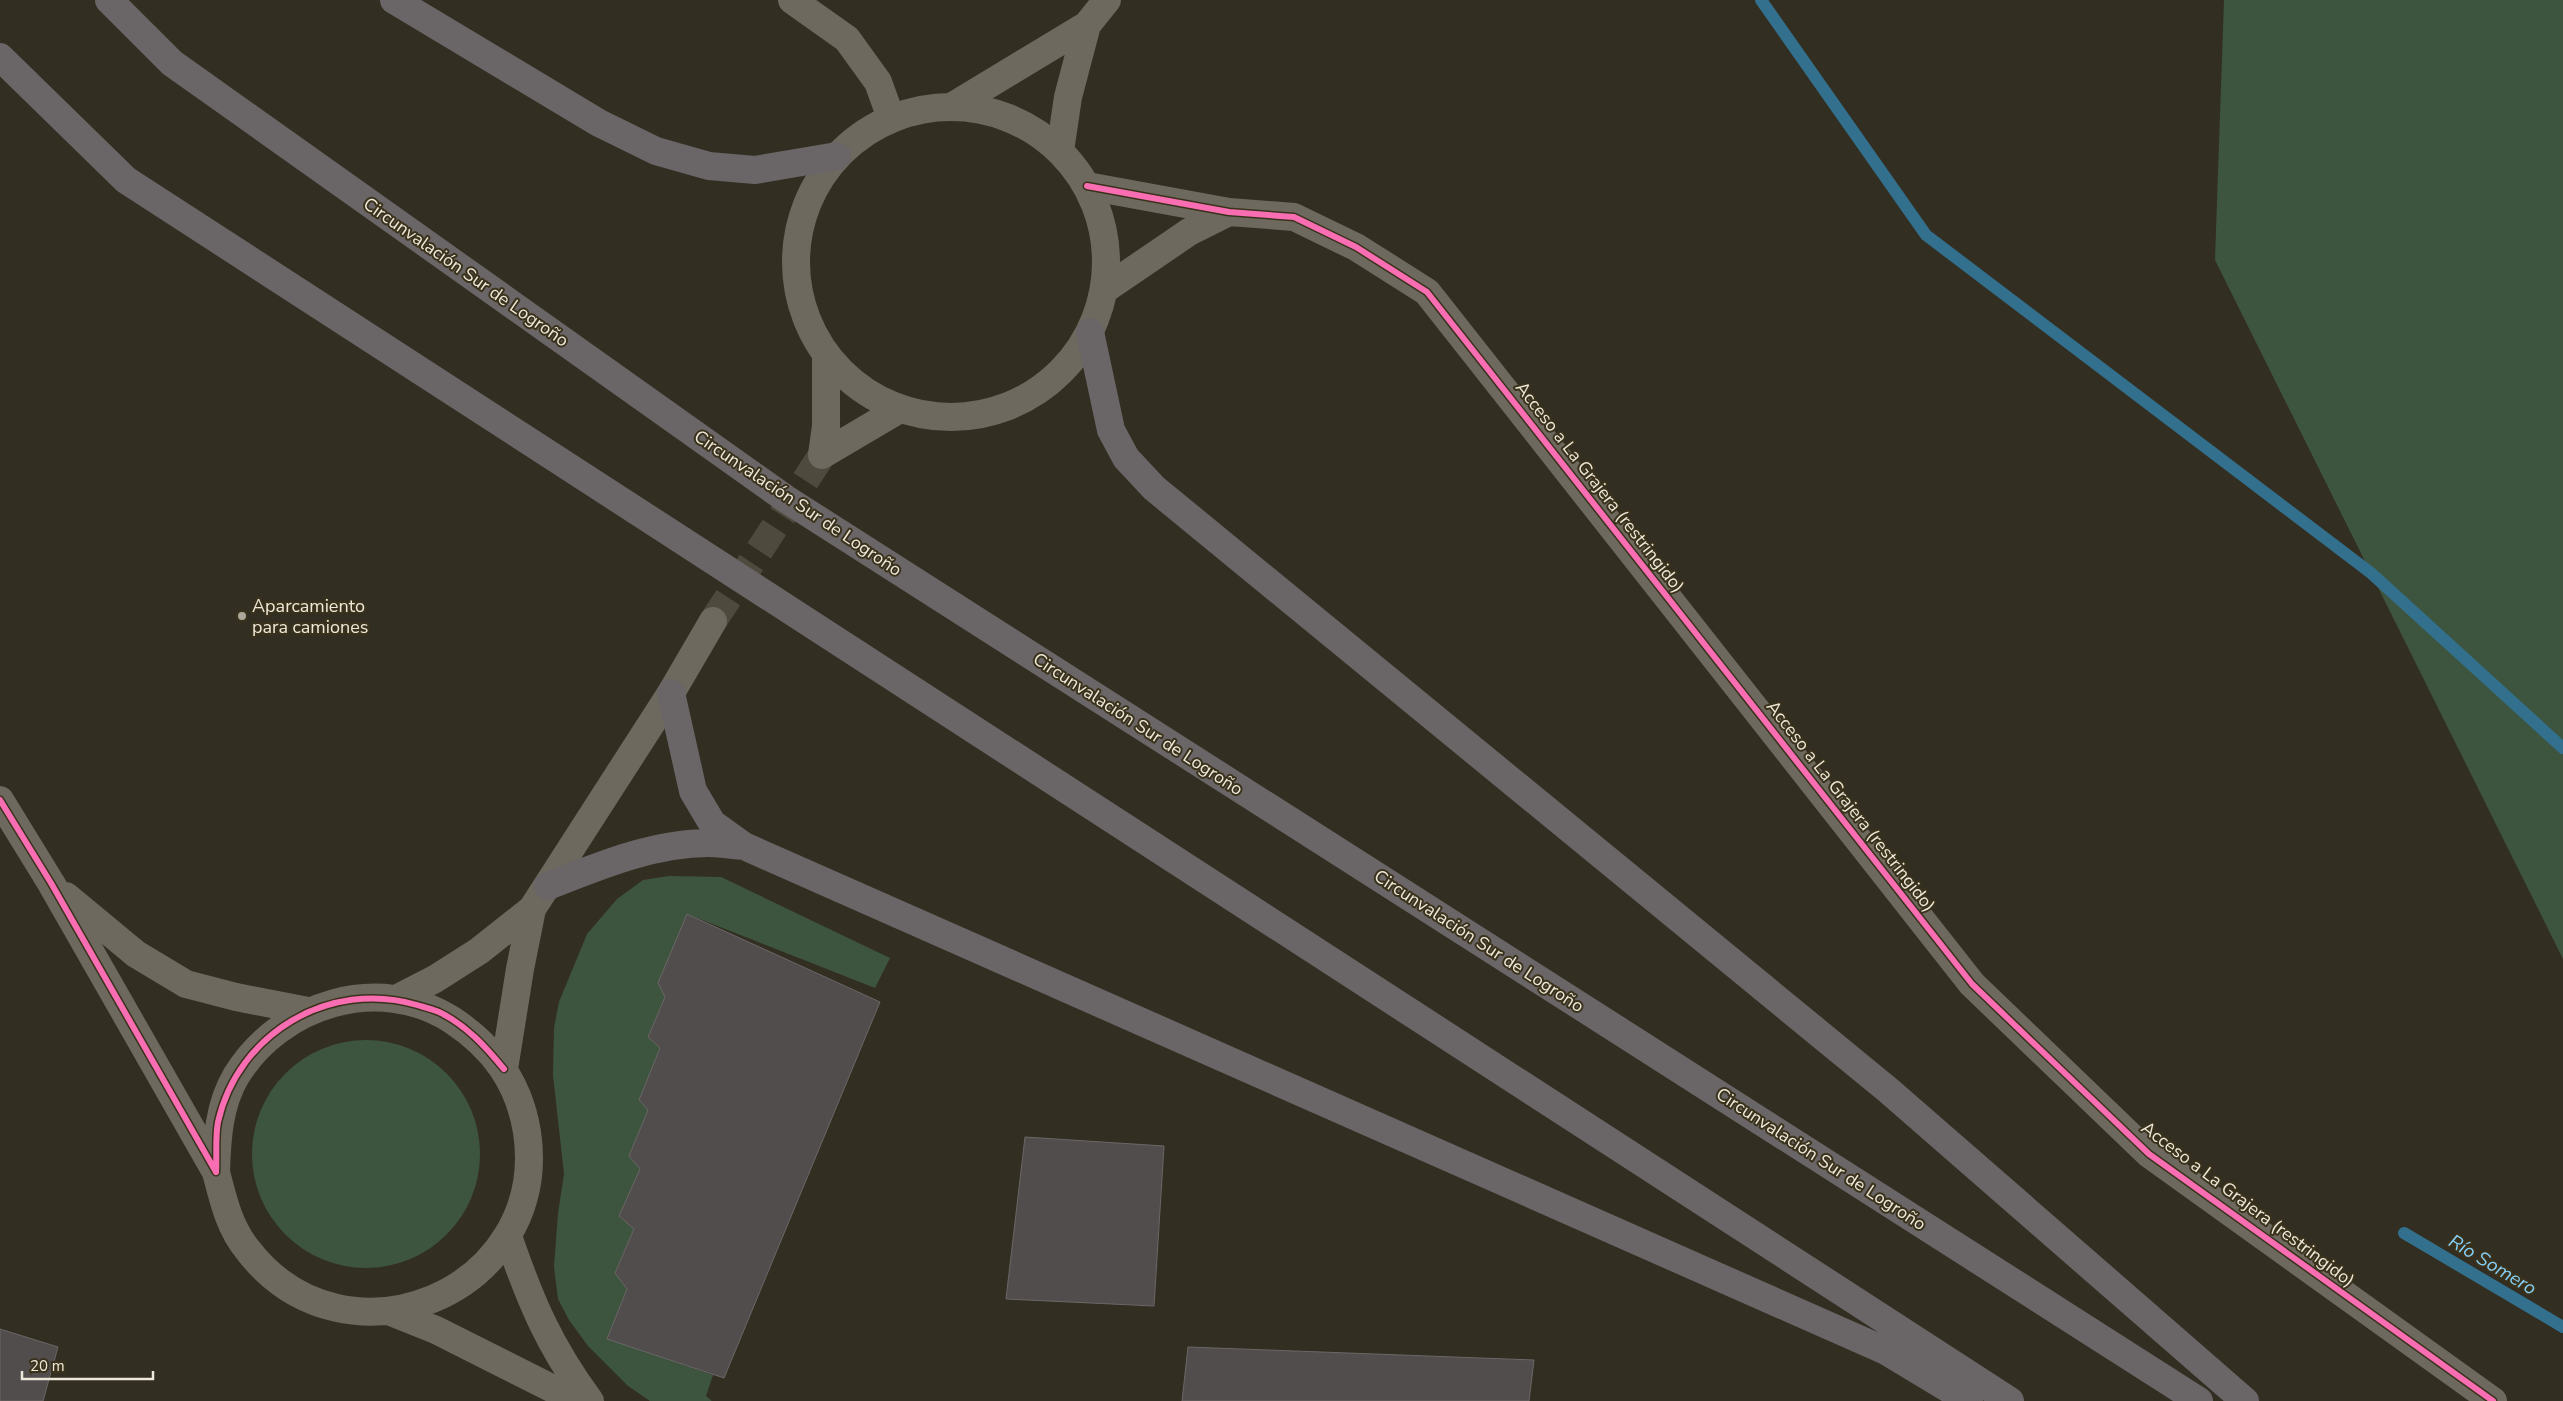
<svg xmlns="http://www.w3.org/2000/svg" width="2563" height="1401" viewBox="0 0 2563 1401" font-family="'Nunito Sans',sans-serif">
<rect width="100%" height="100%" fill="#332e22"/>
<path fill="#3d553e" d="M2224 0H2563V959L2215 260Z
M669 876 721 877 890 958 875 988 687 914 665 997 648 1037 660 1048 639 1100 648 1110 629 1156 640 1169 619 1216 634 1229 615 1272 627 1289 607 1339 713 1375 706 1396 712 1401H650L628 1386 588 1346 569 1320 558 1299 554 1267 558 1213 564 1174 553 1075 554 1028 559 1002 587 934 617 899 643 880Z
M252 1154a114 114 0 1 1 228 0a114 114 0 1 1-228 0Z"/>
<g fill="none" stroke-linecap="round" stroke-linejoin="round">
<path stroke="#32708d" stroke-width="12" d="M1761 0 1926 235 2371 573 2563 748
M2404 1233 2563 1327"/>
</g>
<path fill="#504d4c" stroke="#6b6767" d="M687 914 880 1002 724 1378 607 1339 627 1289 615 1273 634 1229 619 1216 640 1169 629 1156 648 1110 639 1100 660 1048 648 1037 665 997 658 983Z
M1025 1137 1164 1146 1154 1306 1006 1299Z
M0 1329 58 1347 43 1401H0Z
M1188 1347 1534 1360 1529 1401H1182Z"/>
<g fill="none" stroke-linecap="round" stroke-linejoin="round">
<path stroke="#4f4a3e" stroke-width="28" stroke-dasharray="28 14" stroke-linecap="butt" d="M713 621 822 455"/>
<path stroke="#6d695e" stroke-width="28" d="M792 0 847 39 878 82 891 118
M953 106 1087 25 1107 0
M796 262a155 155 0 1 1 310 0a155 155 0 1 1-310 0Z
M1060 151 1068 97 1087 25
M1087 186 1229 212 1294 217 1356 247 1427 292 1972 984 2149 1154 2493 1401
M1104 290 1189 232 1229 212
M822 455 826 426V356
M822 455 900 409
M0 800 51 883 216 1172C223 1199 229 1227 247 1249 345 1378 551 1292 527 1132 519 1082 493 1047 452 1020 379 973 280 1004 236 1076 219 1105 217 1138 216 1172
M66 896 136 954 186 984 236 997 308 1011
M396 999 435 979 479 951 532 909 671 693 713 621
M504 1069 520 969 532 909
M508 1236C530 1300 549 1346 590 1401
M391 1312 436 1330 577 1401"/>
<path stroke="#6a6566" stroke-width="28" d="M109 0 172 63 786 499 2199 1401
M394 0 599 123 656 151 709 166 755 170 837 156
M0 57 126 180 2010 1401
M1090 332 1111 430 1126 458 1154 488 1888 1090 2245 1401
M671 693 693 791 712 823 744 846 1886 1351 1969 1401
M548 886C599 866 653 843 709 843 721 843 732 845 744 846"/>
<g stroke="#3a321b" stroke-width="9">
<path id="cycleway" d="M1087 186 1229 212 1294 217 1356 247 1427 292 1972 984 2149 1154 2493 1401
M0 800 51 883 216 1172
M216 1172C217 1156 215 1137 218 1122 238 1033 330 979 417 1005 424 1007 432 1009 439 1012 466 1025 485 1046 504 1069"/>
</g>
<use href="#cycleway" stroke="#f96db3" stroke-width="6"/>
</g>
<circle fill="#aca79a" stroke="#3a321b" stroke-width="2" cx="242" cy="616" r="5"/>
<g text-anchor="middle" stroke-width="4" stroke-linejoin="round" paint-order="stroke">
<g font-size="18" fill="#ede8da" stroke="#3a321b">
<text transform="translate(466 272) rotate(35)" y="6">Circunvalación Sur de Logroño</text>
<text transform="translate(1600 487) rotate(52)" y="6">Acceso a La Grajera (restringido)</text>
<text transform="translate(798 503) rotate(34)" y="6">Circunvalación Sur de Logroño</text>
<text transform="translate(1138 724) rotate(33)" y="6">Circunvalación Sur de Logroño</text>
<text transform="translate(1851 806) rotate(52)" y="6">Acceso a La Grajera (restringido)</text>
<text transform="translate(1479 941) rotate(33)" y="6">Circunvalación Sur de Logroño</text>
<text transform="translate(1821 1159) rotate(33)" y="6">Circunvalación Sur de Logroño</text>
<text transform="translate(2248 1204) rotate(37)" y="6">Acceso a La Grajera (restringido)</text>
</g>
<g font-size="18" fill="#ede8da" stroke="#3a321b" text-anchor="start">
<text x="252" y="612">Aparcamiento<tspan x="252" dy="21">para camiones</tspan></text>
</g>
<g font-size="19" font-style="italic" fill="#84cef6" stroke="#3a321b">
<text transform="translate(2493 1264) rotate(31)" y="7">Río Somero</text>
</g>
</g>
<path d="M22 1371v8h131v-8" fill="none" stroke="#ede8da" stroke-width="2.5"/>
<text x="30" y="1371" font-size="15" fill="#ede8da" stroke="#3a321b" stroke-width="4" paint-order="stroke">20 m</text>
</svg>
